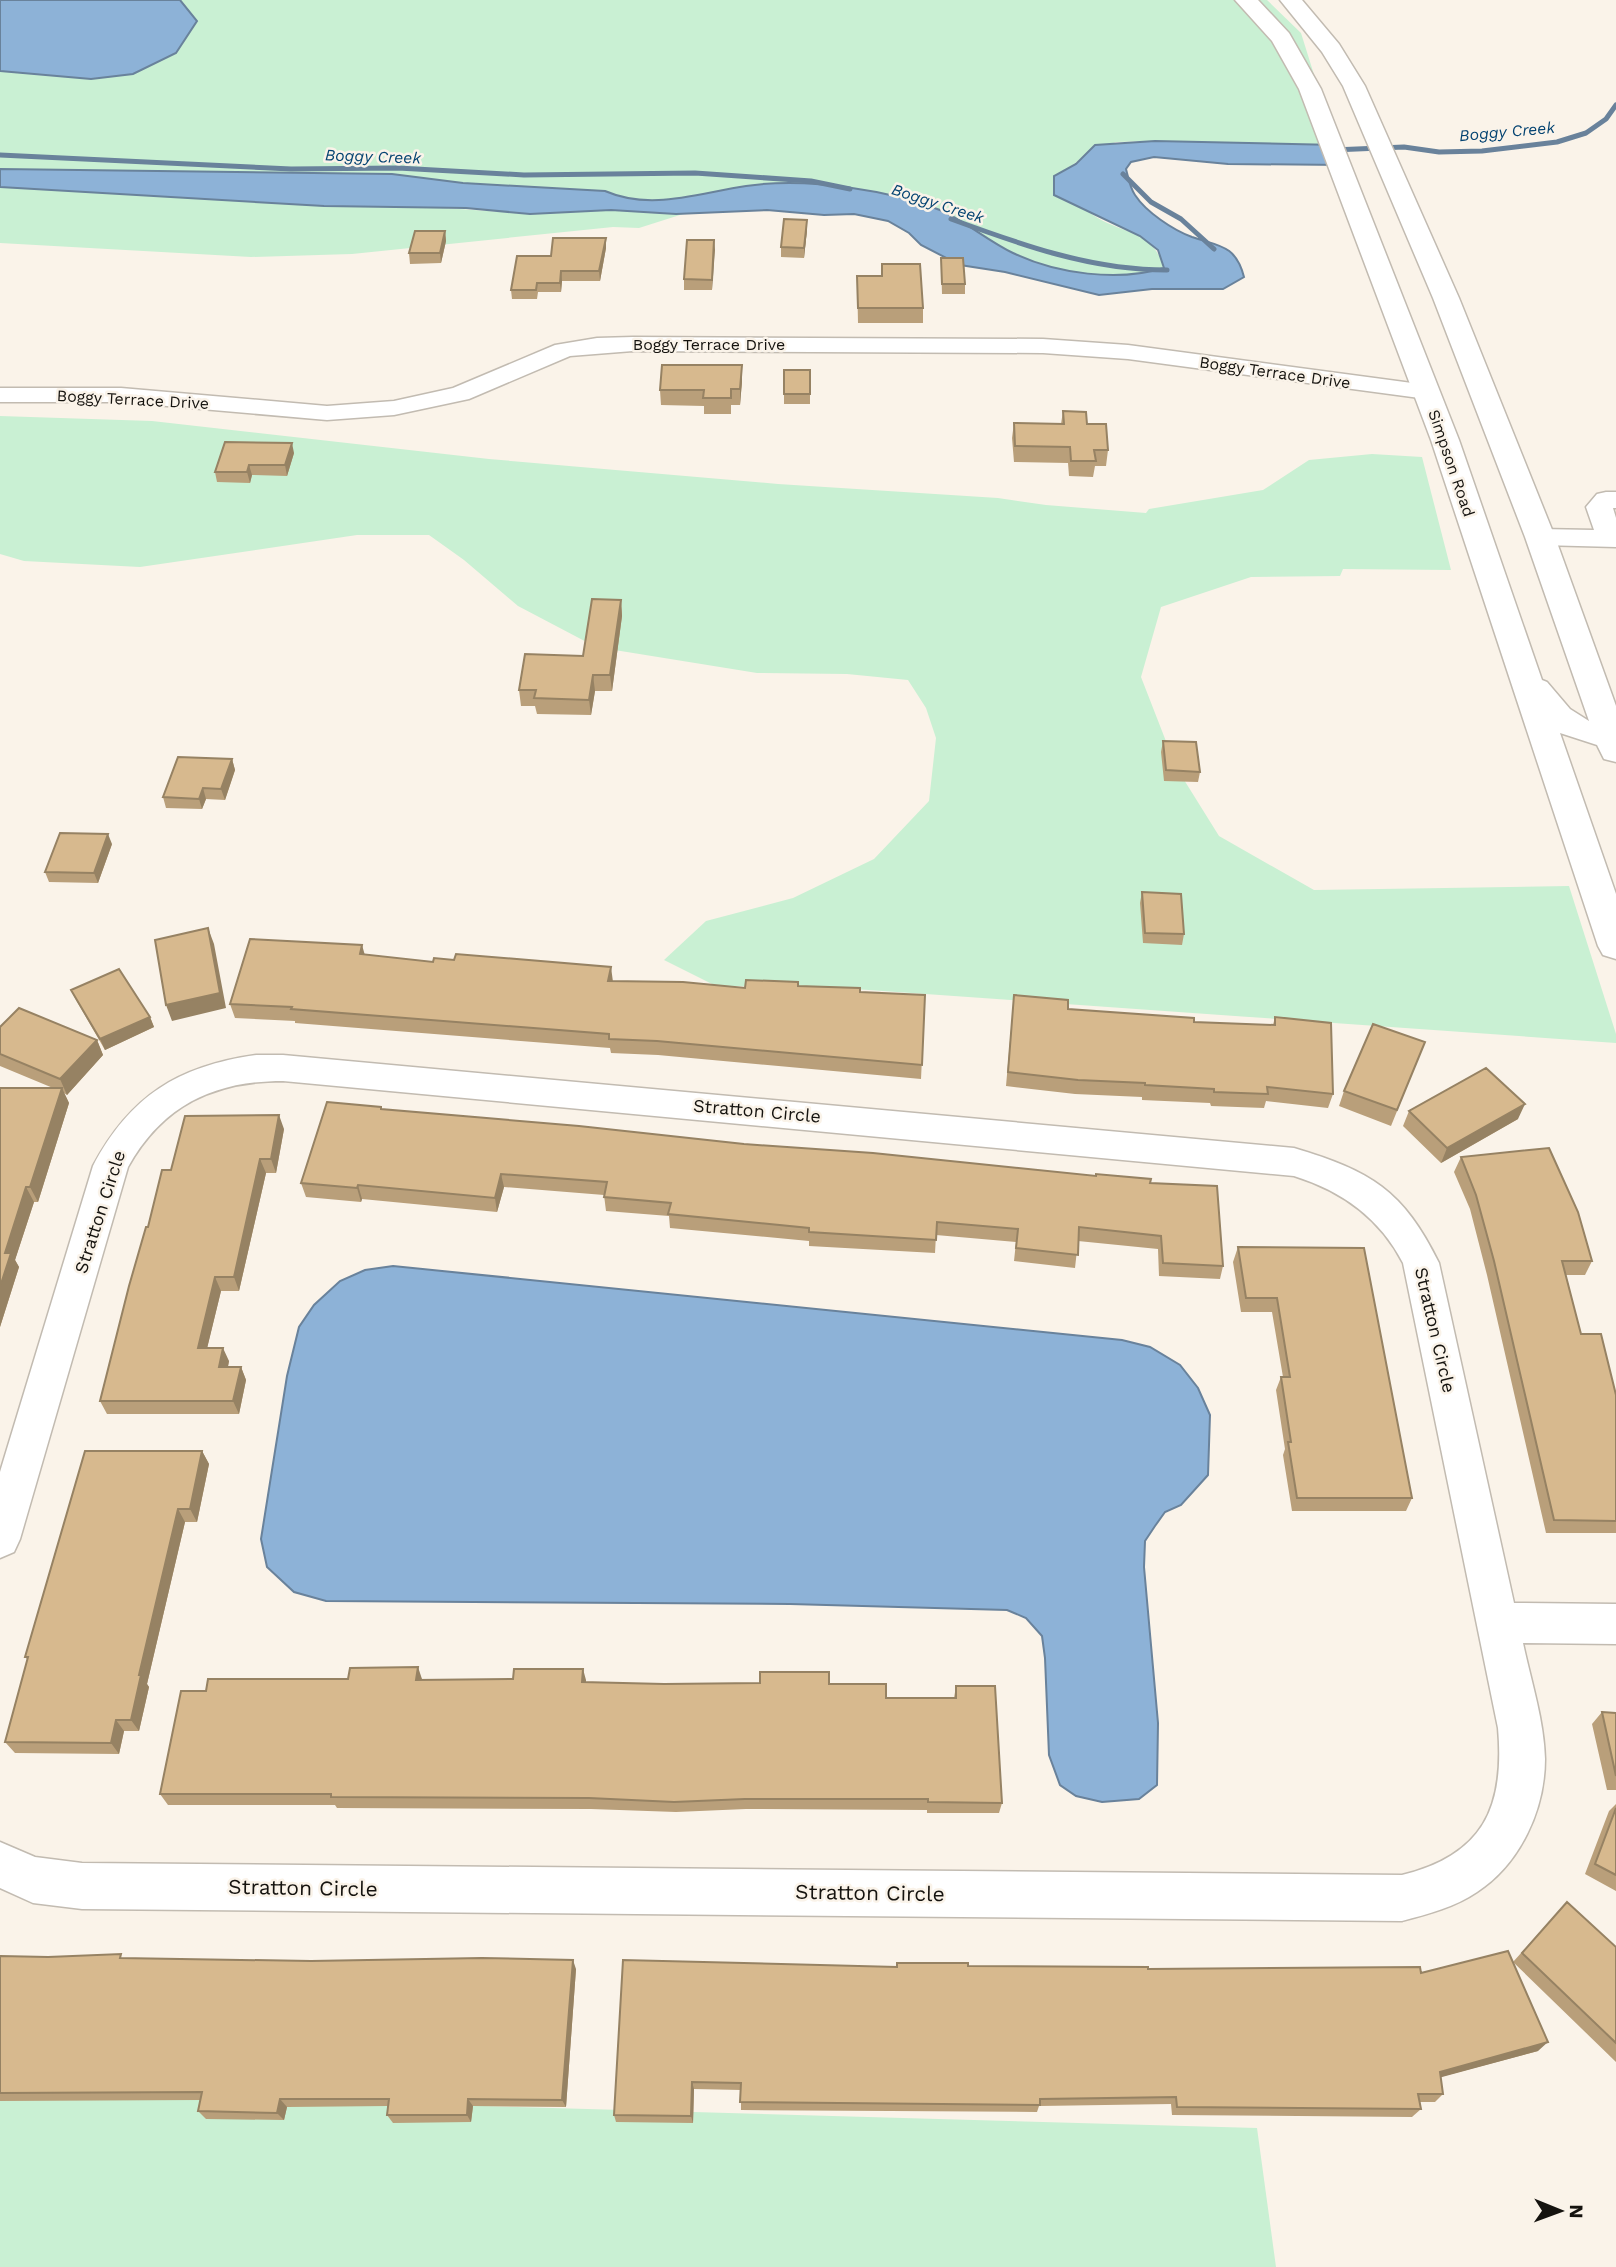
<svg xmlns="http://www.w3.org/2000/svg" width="1616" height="2267" viewBox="0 0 1616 2267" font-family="'Work Sans',sans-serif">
<rect width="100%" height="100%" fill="#faf3e9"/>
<path fill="#c9f0d3" d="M180 0H1267L1301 33 1336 145 1155 141 1116 142 1088 152 1066 171 1054 176C1066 188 1078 205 1093 215 1122 235 1152 228 1164 268 1118 282 1057 274 1014 253 988 241 966 221 940 210 913 199 881 192 852 188 819 183 779 181 746 186 698 193 651 211 605 191L463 183 392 174 0 169V71L175 53 197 21Z
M0 187 366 207 401 205 530 214 611 210 683 214 639 228 613 227 352 254 251 257 0 243Z
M0 416 152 421 489 459 778 484 998 498 1046 505 1146 513 1149 509 1263 490 1309 460 1372 454 1422 457 1451 570 1343 569 1340 576 1251 577 1161 607 1141 677 1176 767 1219 836 1314 890 1569 886 1616 1034V1043L826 987 716 986 664 960 706 921 793 898 874 859 929 801 936 738 926 708 908 680 847 674 757 673 596 647 518 606 464 560 429 535H357L140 567 24 561 0 554Z
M0 2096H128L1257 2128 1276 2267H0Z"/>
<path fill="#8db2d7" stroke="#69829b" stroke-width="2" d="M0 0H180L197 21 176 53 133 74 91 79 0 71Z
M1155 141 1336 145 1343 165 1228 164 1154 157 1131 162 1126 169C1128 177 1130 188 1135 195 1146 212 1173 230 1192 237 1219 246 1236 245 1244 277L1223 289H1152L1099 295 1005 272 960 265 921 245 909 233 888 221 854 214 824 215 767 210 676 214 611 210 530 214 466 208 324 206 0 187V169L392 174 463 183 605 191C651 211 698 193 746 186 779 181 819 183 852 188 881 192 912 199 940 210 965 221 988 241 1013 253 1057 274 1118 282 1164 268L1158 250 1140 236 1054 195V176L1076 164 1095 145Z
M393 1266 1122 1340 1150 1347 1180 1365 1198 1388 1210 1415 1208 1475 1181 1505 1165 1512 1155 1526 1145 1541 1144 1567 1158 1723 1157 1785 1139 1799 1102 1802 1076 1796 1060 1785 1049 1755 1045 1658 1042 1636 1026 1618 1007 1610 790 1604 326 1601 294 1592 267 1567 261 1539 287 1376 299 1327 314 1305 340 1281 365 1270Z"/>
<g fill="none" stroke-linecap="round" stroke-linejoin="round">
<path stroke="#69829b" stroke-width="5" d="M1333 150 1404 147 1439 152 1482 151 1557 142 1586 133 1606 119 1616 105
M0 155 291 169 398 168 524 175 695 173 811 181 850 189
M1123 174 1151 202 1181 219 1214 249
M951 219C1022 245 1091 270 1167 270"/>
<g stroke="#c2bbb1" stroke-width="3">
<path id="minor" d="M633 337 1043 339 1128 345 1427 385 1436 387 1439 392 1436 397 1427 399 1128 359 1043 353 633 351 570 356 469 399 394 415 327 420 121 402H0V388H121L327 406 394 401 453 388 555 345 597 338Z
M1606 492H1616V508H1613L1616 518V547L1540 545 1531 543 1527 537 1531 531 1540 529 1594 530 1586 507 1597 494Z
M256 1055H283L1294 1148C1371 1171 1403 1190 1439 1263L1514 1603 1616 1604V1644L1523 1643C1531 1681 1544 1720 1545 1759 1545 1810 1520 1864 1477 1892 1455 1907 1428 1914 1402 1921L82 1909 33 1903 0 1888V1842L35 1857 82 1863 1402 1875C1483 1855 1505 1808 1498 1728L1403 1263C1380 1218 1342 1191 1294 1176L283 1081C214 1081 163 1105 128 1167L20 1539 14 1552 0 1558V1472L93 1166C130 1096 178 1066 256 1055Z"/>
</g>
<g stroke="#c2bbb1" stroke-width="3">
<path id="major" d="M1235 0H1258L1289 33 1321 89 1459 440 1542 680 1547 682 1570 709 1589 721 1525 537 1433 298 1343 86 1322 52 1280 0H1302L1339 44 1365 86 1459 298 1555 537 1616 706V762L1604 759 1597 745 1560 733 1616 894V959L1603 955 1598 946 1431 440 1299 89 1272 41Z"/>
</g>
<use href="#minor" fill="#fff" fill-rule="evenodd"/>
<use href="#major" fill="#fff" fill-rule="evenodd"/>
</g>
<path fill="#b99f7a" d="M807 230 804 258 781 257V247Z
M445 231 446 241 441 263 410 264 409 253Z
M606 238V248L600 281H562L561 292H538L537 299H512L511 290 551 256Z
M714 240 712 290H684V279Z
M941 258 965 284V294H942Z
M882 264 923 308V323H858L857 276H882Z
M784 370H810V404H784Z
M742 381 740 405H731V414H704V406L661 405 660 390Z
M1063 411 1087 424 1108 450 1106 466H1095L1093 477 1069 476 1068 463 1014 462 1012 438 1014 423 1061 424Z
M294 453 287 476 252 475 250 483 217 482 215 472Z
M621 600 622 616 612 691H595L591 715 537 714 535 706H521L519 690 583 656Z
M1163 741 1200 772 1198 782 1164 781 1161 752Z
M232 759 235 770 225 800 206 799 202 809 166 808 163 797Z
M112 844 98 883 49 882 45 872Z
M1142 892 1184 934 1182 945 1143 943 1140 903Z
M365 955 612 981 745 988 798 986 860 992 925 995 921 1079 658 1055 611 1053 610 1048 295 1023V1021L235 1018 230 1004Z
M71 990 150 1017 154 1027 105 1050 76 1000Z
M1014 995 1068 1009 1194 1022 1273 1025 1275 1017 1333 1094 1328 1108 1266 1101 1264 1108 1211 1106 1210 1103 1142 1100V1097L1075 1094 1006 1086Z
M0 1027 97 1040 103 1055 67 1095 64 1093 69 1103 38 1202H34L15 1260 19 1267 0 1327V1088H53L0 1066Z
M1425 1042 1391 1126 1339 1106 1344 1091Z
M382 1110 1150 1183 1223 1266 1220 1279 1159 1276 1158 1249 1078 1241 1075 1268 1014 1261 1016 1242 936 1235 935 1253 809 1246V1241L670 1228 669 1216 606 1211 604 1195 504 1187 497 1212 362 1199 361 1202 306 1197 301 1183Z
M1409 1111 1518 1119 1441 1163 1403 1126Z
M284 1129 276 1173H266L239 1291H221L207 1348 229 1361 228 1367H241L246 1380 239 1414H107L100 1401 148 1227 171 1170Z
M1461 1157 1592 1261 1585 1275H1566L1581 1334 1616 1395V1533H1546L1487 1275 1470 1209 1454 1172Z
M1238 1247 1364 1248 1412 1498 1406 1511H1292L1283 1455 1285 1449 1276 1390 1281 1377H1283L1272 1312H1241L1233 1262Z
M202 1451 209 1464 197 1522H185L147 1684 149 1687 139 1731H124L119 1754 15 1753 5 1742 28 1660 25 1657Z
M422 1680H586V1682L664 1684H829L886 1698H954L956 1686 1002 1803 999 1813H927V1810L746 1809 676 1812 591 1809 337 1808 335 1805H168L160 1794 206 1691Z
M1602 1712 1616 1713V1790H1607L1592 1724Z
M1616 1804V1891L1585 1874 1609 1811Z
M1567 1902 1616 1947V2062L1513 1962 1538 2051 1440 2077 1443 2094 1435 2102H1420L1421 2109 1412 2117 1172 2115 1171 2104 1039 2106 1037 2112 741 2110V2090L694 2089 693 2123 616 2122 614 2115 896 1967 968 1966 1421 1973 1513 1962Z
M0 1956 576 1969 566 2107 473 2106 471 2122 393 2123 387 2115 388 2106 287 2107 284 2120 206 2119 198 2111 200 2100 0 2101Z"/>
<path fill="#968263" d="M807 220V230L804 258V248Z
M445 231 446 241 441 263 440 253Z
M606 238V248L600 281 599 271Z
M714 240 715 250 712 290V280Z
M561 271 562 281 561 292 560 283Z
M742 365V381L740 405V389Z
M292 443 294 453 287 476 285 465Z
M249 465 252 475 250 483 247 472Z
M621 600 622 616 612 691 610 675Z
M593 675 595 691 591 715 589 700Z
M232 759 235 770 225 800 221 789Z
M203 788 206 799 202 809 199 799Z
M108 834 112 844 98 883 94 873Z
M208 928 214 944 226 1008 172 1021 166 1005Z
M362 945 366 959 360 954Z
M611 967 613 982 608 981Z
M150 1017 154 1027 105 1050 100 1039Z
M97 1040 103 1055 67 1095 60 1079Z
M62 1088 69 1103 38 1202 30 1187Z
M1525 1104 1518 1119 1441 1163 1447 1148Z
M279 1115 284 1129 276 1173 271 1159Z
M260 1159 266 1173 239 1291 234 1277Z
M501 1174 504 1187 497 1212 495 1198Z
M358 1185 362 1199 361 1202 357 1188Z
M26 1187 34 1202 15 1260 19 1267 0 1327V1287L5 1253Z
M215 1277 221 1291 204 1361 198 1348Z
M223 1348 229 1361 225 1380 219 1367Z
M241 1367 246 1380 239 1414 233 1401Z
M202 1451 209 1464 197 1522 190 1509Z
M178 1509 185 1522 147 1684 149 1687 139 1731 131 1720 139 1675Z
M418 1667 422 1679 421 1692 416 1680Z
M583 1669 586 1680 585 1694 582 1682Z
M116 1720 124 1731 119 1754 111 1743Z
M573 1960 576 1969 566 2107 562 2100Z
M1548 2042 1538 2051 1431 2080 1440 2072Z
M692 2082 694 2089 693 2123 691 2116Z
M280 2099 287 2107 284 2120 277 2113Z
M468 2099 473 2106 471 2122 467 2115Z"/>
<path fill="#d7b98e" stroke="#968263" stroke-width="2" d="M784 219 807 220 804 248 781 247Z
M415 231H445L440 253H409Z
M553 238H606L599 271H561L560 283H537L536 290H511L517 256H551Z
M687 240H714L712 280 684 279Z
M941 258H963L965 284H942Z
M882 264H920L923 308H858L857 276H882Z
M662 365H742L740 389H731V398H703L704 390H660Z
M784 370H810V394H784Z
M1063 411 1086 412 1087 424H1106L1108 450H1094L1096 461H1071L1070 447 1015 446 1014 423 1064 424Z
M225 442 292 443 285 465H249L247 472H215Z
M592 599 621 600 610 675H593L589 700 534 698 536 690H519L525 654 583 656Z
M1163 741 1196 742 1200 772 1166 770Z
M178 757 232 759 221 789 203 788 199 799 163 797Z
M60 833 108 834 94 873 45 872Z
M1142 892 1181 894 1184 934 1145 933Z
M208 928 220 993 166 1005 155 940Z
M250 939 362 945 360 954 433 962 434 958 454 960 456 954 611 967 608 981 683 982 745 988 746 980 798 982V986L860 988V992L925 995 922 1065 657 1041 609 1039V1034L291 1009 292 1007 230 1004Z
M119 969 150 1017 100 1039 71 990Z
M1014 995 1068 1000V1009L1194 1018V1022L1275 1025V1017L1331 1023 1333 1094 1267 1087 1268 1094 1214 1092V1089L1145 1085V1083L1078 1080 1008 1072Z
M19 1008 97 1040 60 1079 0 1054V1027Z
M1373 1024 1425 1042 1397 1110 1344 1091Z
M1486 1068 1525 1104 1447 1148 1409 1111Z
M0 1088H62L30 1187H26L5 1253H11L0 1287Z
M327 1102 381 1107V1109L579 1126 744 1144 873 1153 1096 1176V1174L1151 1179 1150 1183 1217 1186 1223 1266 1163 1263 1161 1236 1079 1227 1078 1255 1016 1248 1018 1229 937 1222 936 1240 809 1232V1228L668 1214 671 1203 604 1197 607 1182 501 1174 495 1198 358 1185 357 1188 301 1183Z
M279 1115 271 1159H260L234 1277H215L198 1348H223L219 1367H241L233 1401H100L129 1286 146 1227H148L162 1170H171L185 1116Z
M1549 1148 1578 1212 1592 1261H1562L1581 1334H1601L1616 1395V1521L1554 1520 1494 1261 1476 1195 1461 1157Z
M1238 1247 1364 1248 1412 1498H1297L1288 1442H1291L1281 1377H1290L1277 1298H1246Z
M85 1451H202L190 1509H178L139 1675H141L131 1720H116L111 1743 5 1742 28 1657H25Z
M418 1667 416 1680 513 1679 514 1669H583L582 1682 664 1684 760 1683V1672H829V1684H886V1698H956V1686H995L1002 1803 928 1802V1799H745L674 1802 589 1798 331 1797V1794H160L181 1691H206L208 1679H348L350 1668Z
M1602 1712 1616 1713V1776Z
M1616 1808V1875L1595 1864Z
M1567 1902 1616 1947V2043L1522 1953Z
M1508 1951 1548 2042 1440 2072 1443 2094H1418L1421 2109 1177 2107 1176 2097 1040 2099V2105L740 2102 741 2083 692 2082 691 2116 614 2115 623 1960 897 1967V1963H968V1966L1148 1967V1969L1420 1967 1421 1973Z
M121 1954 120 1958 311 1961 482 1958 573 1960 562 2100 468 2099 467 2115H387L389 2099H280L277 2113 198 2111 202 2092 0 2093V1956L48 1957Z"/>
<g text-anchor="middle" stroke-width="5" stroke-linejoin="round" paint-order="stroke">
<g font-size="16" font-style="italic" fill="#044371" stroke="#faf3e9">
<text transform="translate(1507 131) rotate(-5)" y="6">Boggy Creek</text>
<text transform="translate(373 156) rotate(2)" y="6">Boggy Creek</text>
<text transform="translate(938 203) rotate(18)" y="6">Boggy Creek</text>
</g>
<g font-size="16" fill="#15130f" stroke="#faf3e9">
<text x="709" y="350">Boggy Terrace Drive</text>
<text transform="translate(1275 372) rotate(8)" y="6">Boggy Terrace Drive</text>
<text transform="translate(133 399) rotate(3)" y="6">Boggy Terrace Drive</text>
<text transform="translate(1452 463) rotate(71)" y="6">Simpson Road</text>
</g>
<g font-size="18" fill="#15130f" stroke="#faf3e9">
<text transform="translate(757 1111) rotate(5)" y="6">Stratton Circle</text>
<text transform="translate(100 1212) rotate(-72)" y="6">Stratton Circle</text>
<text transform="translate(1435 1330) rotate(77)" y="6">Stratton Circle</text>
</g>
<g font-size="21" fill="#15130f" stroke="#faf3e9">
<text transform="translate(303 1888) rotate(1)" y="7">Stratton Circle</text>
<text transform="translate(870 1893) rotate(1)" y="7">Stratton Circle</text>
</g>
</g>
<g transform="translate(1560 2211) rotate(91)" stroke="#faf3e9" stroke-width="5" paint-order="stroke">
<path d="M0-5L12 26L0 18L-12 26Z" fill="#15130f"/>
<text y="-10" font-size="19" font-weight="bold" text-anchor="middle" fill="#15130f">N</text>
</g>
</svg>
